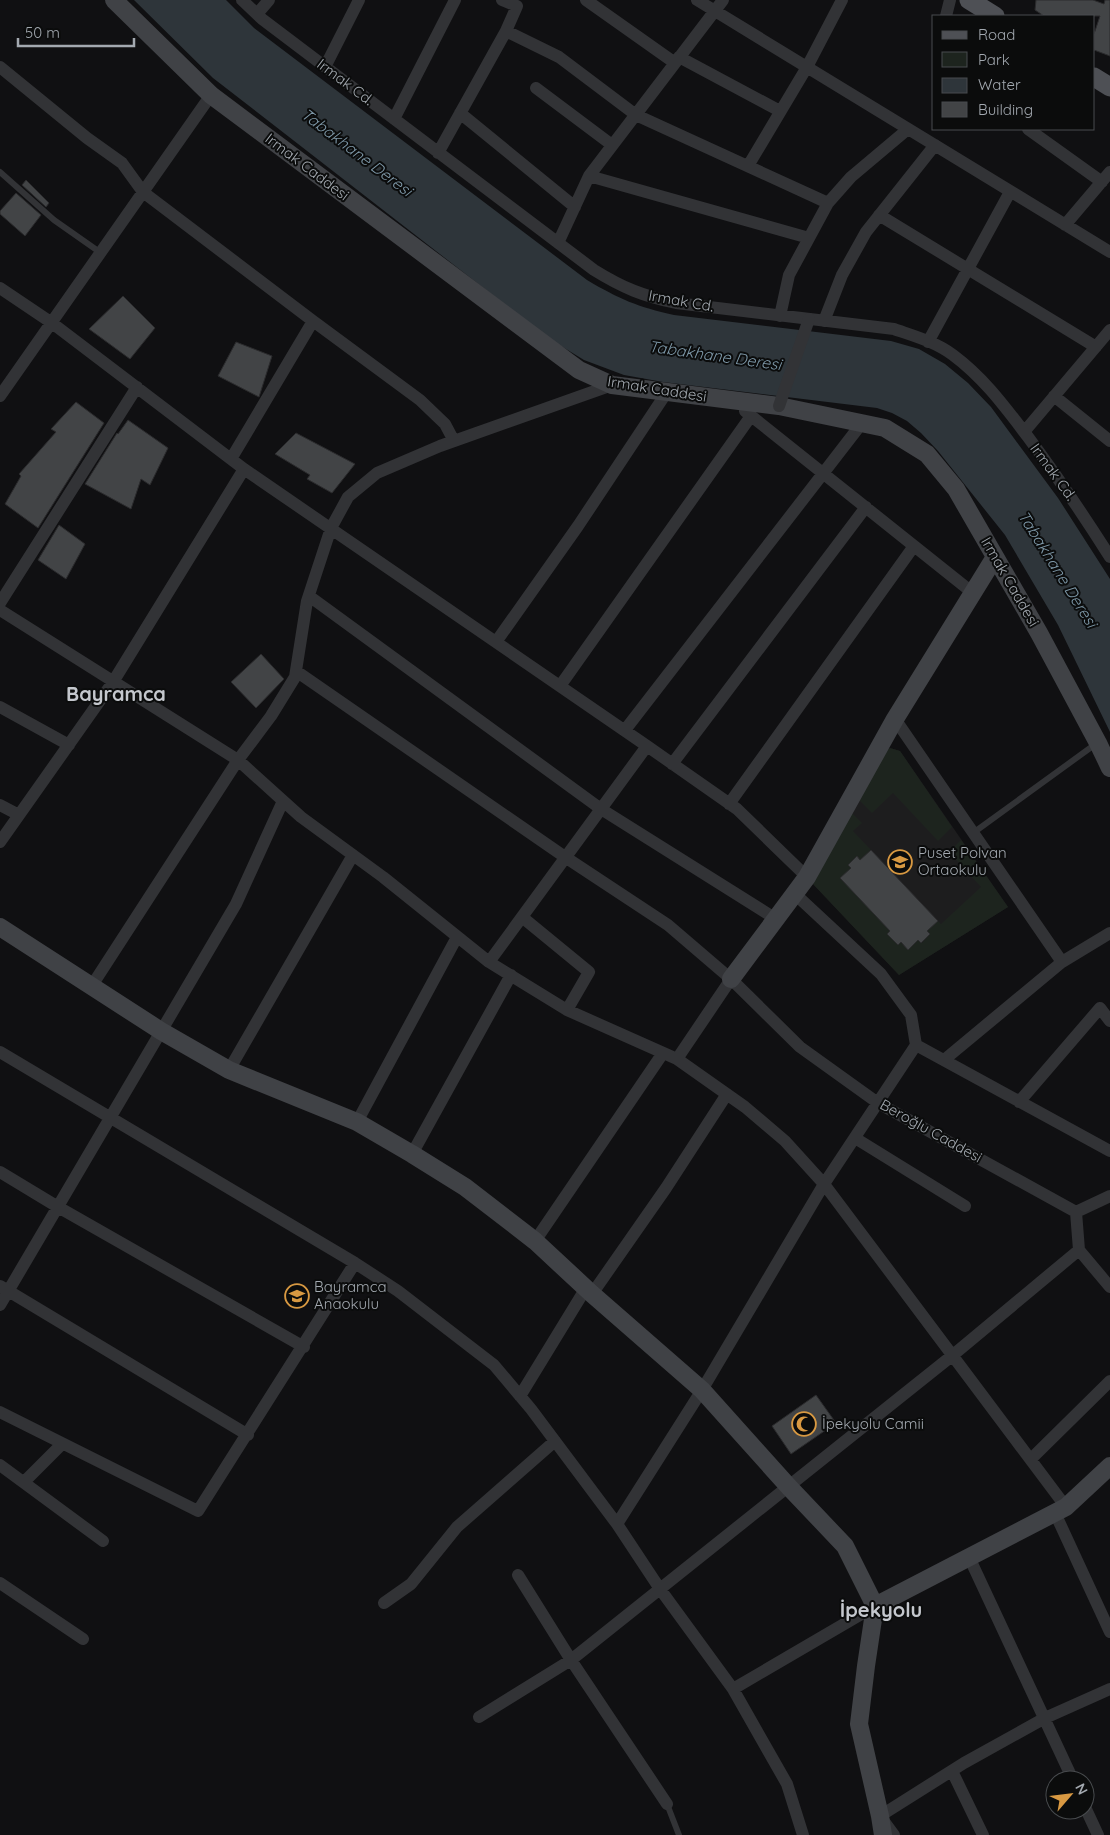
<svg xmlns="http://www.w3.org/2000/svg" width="1110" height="1835" viewBox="0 0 1110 1835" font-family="Quicksand,sans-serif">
<rect width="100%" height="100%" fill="#101012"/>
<path fill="#1d1d1e" d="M890 748 900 751 1008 907 899 975 813 884 881 756Z"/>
<path fill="#1d241e" d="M890 748 900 751 952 827 938 841 893 793 872 813 858 799 881 756Z
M851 812 862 823 853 831 871 850 860 860 857 857 848 865 851 868 841 879 890 931 887 934 898 945 901 942 908 950 918 940 922 943 930 934 927 931 938 921 941 924 981 887 949 852 961 840 1008 907 899 975 813 884Z"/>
<path fill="#2e353a" d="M134 0H226L254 28 587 280C619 299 638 307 674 315L891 341 919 349 945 364 968 383 991 407 1058 498 1110 579V732L1058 625 1005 535 938 451 921 433 907 421 892 413 877 408 663 382 624 375 584 360 548 338 213 78Z"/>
<path fill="#424446" stroke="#2b2b2d" d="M1036 0H1093L1104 4 1105 0H1110V56L1094 50V34L1100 16H1044L1035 10Z
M26 180 49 203 46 207 22 185Z
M16 193 41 215 25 236 0 214V211Z
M123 296 155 328 130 359 89 329Z
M236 342 272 356 259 397 218 376Z
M76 402 104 423 38 528 5 504 21 476 19 474 56 432 51 429Z
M128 420 168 448 150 485 141 479 131 509 85 484 117 433 118 434Z
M296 433 355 464 332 493 307 479 310 475 275 454Z
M59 525 85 544 66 579 38 560Z
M261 654 284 679 256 708 231 682Z
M871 850 938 921 927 931 930 934 921 943 918 940 908 950 901 942 898 945 887 934 890 931 840 878 851 868 848 865 857 856 860 860Z
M816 1395 836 1423 791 1454 772 1426Z"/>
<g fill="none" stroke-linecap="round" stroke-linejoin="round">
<path stroke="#323336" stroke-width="6" d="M0 172 54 220 101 253
M973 833 1097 743
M667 1804 679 1835"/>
<path stroke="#323336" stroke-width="12" d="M242 0 262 19 594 270C623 288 643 296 676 303L894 329C914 336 936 342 953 355 984 378 1005 407 1028 437 1057 476 1084 516 1110 557
M502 0 517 6 506 31 559 57 636 115 828 203
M586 0 675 63
M697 0 1110 252
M257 14 269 0
M946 16 950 0
M679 57 780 111
M0 67 87 138 122 163 143 192 313 321 420 400 445 424 454 441
M325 67 359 0
M536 88 612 145
M460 113 575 207
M394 119 455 0
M1028 129 1102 182
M438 153 506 31
M748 166 807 67 842 0
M589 176 809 238
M879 215 1096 347
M1065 225 1110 172
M558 243 589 176 723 0
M0 288 52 323 244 469 647 746 737 809 807 877
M780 316 789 275 828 203 851 177 908 129
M824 321 842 275 866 232 935 145
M928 342 1010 192
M0 396 211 95
M1054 396 1110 441
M745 411 973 593
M1024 432 1110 330
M231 459 313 321
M309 596 601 809 776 919
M0 603 137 387
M0 610 238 760 301 817 383 877 489 962 567 1010 677 1059 745 1107 785 1141 824 1184 1066 1507
M496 642 578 526 667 392
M296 671 565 857 668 925 731 979 800 1047 878 1103 1076 1212 1079 1250 1110 1287
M560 686 751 416
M0 707 69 745
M895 719 1062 962
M625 730 862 423
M672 764 866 507
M729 804 914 546
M0 805 19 815
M0 842 113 682 244 469
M795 894 881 974 911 1015 916 1045 824 1184 702 1390 617 1524 660 1589 733 1689 787 1784 803 1835
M522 917 589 972 567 1010
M489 962 647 746
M91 987 238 760 271 716 295 677 307 601 331 528 348 497 377 473 440 446 612 385
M916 1045 1110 1151
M0 1052 355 1263 398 1291 494 1365 531 1409 617 1524
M677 1059 731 979
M944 1060 1062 962 1110 933
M229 1070 353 855
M1019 1102 1100 1008 1110 1021
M357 1122 457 937
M855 1138 965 1206
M412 1154 511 975
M0 1172 58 1207 304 1347
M1076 1212 1110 1196
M535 1241 663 1053
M0 1286 248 1435
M592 1294 666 1188 727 1094
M0 1305 236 904 283 801
M520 1396 586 1288
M0 1412 198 1511 355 1263
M1031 1459 1110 1381
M0 1465 103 1541
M24 1482 62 1444
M1055 1513 1110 1632
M969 1557 1073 1780
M518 1575 571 1660 667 1804
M0 1583 83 1639
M384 1603 411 1584 457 1527 555 1441
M733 1689 875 1606
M479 1717 571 1660 953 1355 1079 1250
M952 1771 983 1835
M1085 1807 1098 1835
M894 1835 880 1816 964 1763 1045 1718 1110 1689"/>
<path stroke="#404246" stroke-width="18" d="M114 0 211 95 579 370 612 385 779 406 885 428 927 454 956 489 1039 633 1098 743 1110 768
M0 927 161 1031 229 1070 357 1122 412 1154 465 1187 535 1241 592 1294 702 1390 789 1487 845 1546 875 1606 866 1666 859 1724 880 1816 883 1835
M731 979 807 877 895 719 995 557
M875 1606 1066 1507 1110 1466"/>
<path stroke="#4e5055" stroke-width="19" d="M969 0 995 16
M1094 77 1110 87"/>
<path stroke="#323336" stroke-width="12" d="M779 406 809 319"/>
</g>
<defs>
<g id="school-ring" transform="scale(1.25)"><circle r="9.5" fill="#0b0c0c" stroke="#d89942" stroke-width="1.5"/><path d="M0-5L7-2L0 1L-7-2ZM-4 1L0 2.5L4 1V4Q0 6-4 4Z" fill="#d89942"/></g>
<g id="mosque-ring" transform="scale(1.25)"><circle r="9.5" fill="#0b0c0c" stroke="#d89942" stroke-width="1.5"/><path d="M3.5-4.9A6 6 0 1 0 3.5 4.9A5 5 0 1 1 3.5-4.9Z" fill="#d89942"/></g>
</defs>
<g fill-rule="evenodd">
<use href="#school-ring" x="900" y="862"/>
<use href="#school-ring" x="297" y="1296"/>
<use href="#mosque-ring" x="804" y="1424"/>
</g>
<g text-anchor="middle" stroke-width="4" stroke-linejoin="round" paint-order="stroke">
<g font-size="15" fill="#a3a9b0" stroke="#0b0c0c">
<text transform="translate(345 82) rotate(37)" y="5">Irmak Cd.</text>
<text transform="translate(307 167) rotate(37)" y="5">Irmak Caddesi</text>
<text transform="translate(681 301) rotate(10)" y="5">Irmak Cd.</text>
<text transform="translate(657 389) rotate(9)" y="5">Irmak Caddesi</text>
<text transform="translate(1053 472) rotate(54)" y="5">Irmak Cd.</text>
<text transform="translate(1010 582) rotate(60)" y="5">Irmak Caddesi</text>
<text transform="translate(931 1131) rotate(29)" y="5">Beroğlu Caddesi</text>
</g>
<g font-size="15" fill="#a3a9b0" stroke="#0b0c0c" text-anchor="start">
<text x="918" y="858">Puset Polvan<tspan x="918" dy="17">Ortaokulu</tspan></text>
<text x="314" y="1292">Bayramca<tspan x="314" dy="17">Anaokulu</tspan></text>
<text x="822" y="1429">İpekyolu Camii</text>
</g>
<g font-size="16" font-style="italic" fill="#7e98a8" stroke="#0b0c0c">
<text transform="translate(357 152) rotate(37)" y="6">Tabakhane Deresi</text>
<text transform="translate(715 355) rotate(8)" y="6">Tabakhane Deresi</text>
<text transform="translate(1058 569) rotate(58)" y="6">Tabakhane Deresi</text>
</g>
<g font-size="20" font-weight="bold" fill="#c4c7cd" stroke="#0b0c0c">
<text x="116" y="701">Bayramca</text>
<text x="881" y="1617">İpekyolu</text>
</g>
</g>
<rect x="932" y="15" width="162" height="115" fill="#0b0c0c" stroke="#484b4e"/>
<rect x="942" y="31" width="25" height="8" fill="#4e5055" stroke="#484b4e"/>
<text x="978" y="40" font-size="15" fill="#a3a9b0">Road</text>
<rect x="942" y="52" width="25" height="15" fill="#1d241e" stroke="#484b4e"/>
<text x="978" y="65" font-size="15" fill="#a3a9b0">Park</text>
<rect x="942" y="78" width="25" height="15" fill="#2e353a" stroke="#484b4e"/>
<text x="978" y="90" font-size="15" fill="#a3a9b0">Water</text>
<rect x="942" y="102" width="25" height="15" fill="#424446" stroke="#484b4e"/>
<text x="978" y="115" font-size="15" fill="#a3a9b0">Building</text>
<g transform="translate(1070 1795) rotate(62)"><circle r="24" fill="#0b0c0c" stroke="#484b4e"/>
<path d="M0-4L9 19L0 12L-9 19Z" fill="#d89942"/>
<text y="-8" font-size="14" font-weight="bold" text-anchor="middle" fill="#a3a9b0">N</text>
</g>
<path d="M18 38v8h116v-8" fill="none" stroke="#a3a9b0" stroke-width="2.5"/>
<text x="25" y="38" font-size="15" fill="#a3a9b0" stroke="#0b0c0c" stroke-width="4" paint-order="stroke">50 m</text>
</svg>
